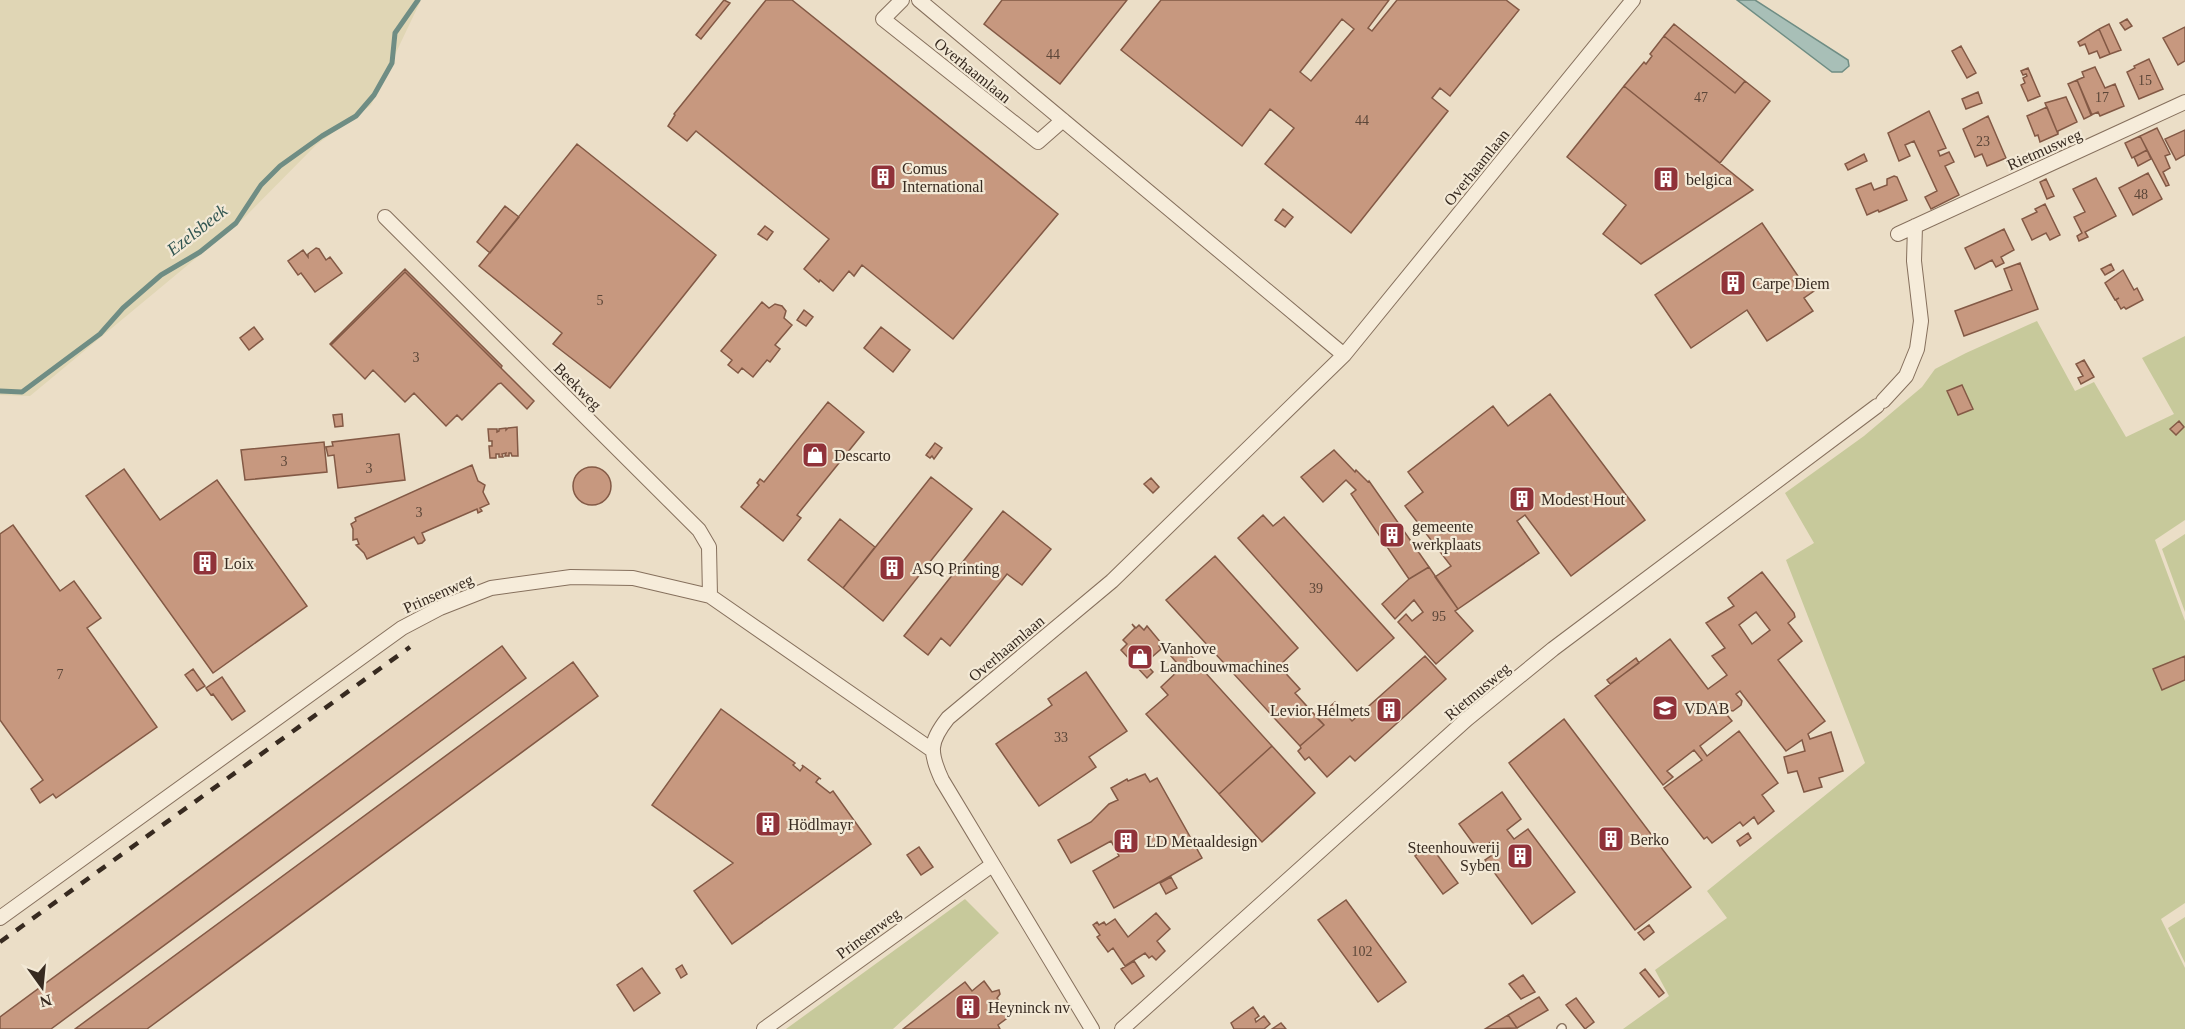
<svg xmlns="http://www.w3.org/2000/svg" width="2185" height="1029" viewBox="0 0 2185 1029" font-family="Georgia,serif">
<rect width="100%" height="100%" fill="#ebdec7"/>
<path fill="#e0d6b5" d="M0 0H421L371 105 316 145 242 220 30 396 0 395Z"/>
<path fill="#c7c99b" d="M2037 321 2075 391 2094 382 2126 437 2174 414 2142 358 2185 336V520L2155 540 2185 621V903L2161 919 2185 968V1029H1623L1669 996 1655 970 1727 918 1707 891 1865 763 1786 560 1814 543 1785 493 1864 436 1922 387 1935 369 1966 353Z
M2185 534V612L2162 549Z
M965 899 999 933 893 1029H786Z
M2185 917V963L2168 928Z"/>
<path fill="#a8bfb7" stroke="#6f8d84" stroke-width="1.5" d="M1737 0H1755L1848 60 1849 66 1842 72H1832Z"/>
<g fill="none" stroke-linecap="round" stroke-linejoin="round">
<path stroke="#6f8d84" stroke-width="5" d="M0 391 22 392 100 334 123 308 161 275 200 252 236 223 261 185 280 166 322 136 356 116 374 95 392 63 395 33 418 0"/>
</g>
<path fill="#c7987f" stroke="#835945" stroke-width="1.5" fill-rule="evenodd" d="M724 0 730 3 701 39 696 35Z
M766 0H792L1058 214 953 339 862 265 854 276 849 271 833 291 820 280 819 282 804 269 829 239 696 131 687 141 668 126 675 115 674 114Z
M1002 0H1127L1060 84 984 24Z
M1161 0H1389L1368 28 1372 31 1397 0H1506L1519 10 1450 96 1440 88 1432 98 1448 111 1351 233 1265 164 1294 128 1270 109 1242 146 1121 50ZM1342 19 1354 29 1311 81 1300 72Z
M2127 19 2132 26 2125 30 2120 23Z
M1674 24 1745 81 1735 93 1664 36Z
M2109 24 2121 50 2110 54 2099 29Z
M2185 27V61L2178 65 2163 38Z
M2099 29 2110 54 2100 58 2097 51 2089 54 2085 44 2080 46 2078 42Z
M1664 36 1735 93 1745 81 1770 101 1720 163 1624 86 1644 62 1646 64 1652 56 1650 54Z
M1961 46 1976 73 1967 78 1952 51Z
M2149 59 2163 89 2139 99 2127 72 2135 68 2134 66Z
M2095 67 2105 88 2115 84 2124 106 2100 116 2098 112 2091 115 2077 80 2084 77 2082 72Z
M2028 68 2040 96 2028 101 2021 85 2025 83 2023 78 2027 76 2026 74 2023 75 2021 71Z
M2077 80 2092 115 2084 119 2068 84Z
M1624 86 1753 190 1641 264 1603 234 1626 205 1567 157Z
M1978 92 1982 103 1966 109 1962 99Z
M2066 97 2077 122 2058 131V134L2045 103Z
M2047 107 2058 134 2040 142 2038 135 2035 136 2027 116Z
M1929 111 1946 148 1938 151 1940 156 1949 152 1954 162 1945 166 1959 195 1931 209 1925 197 1937 191 1914 141 1905 145 1910 156 1899 161 1888 133Z
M1988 116 2006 158 1987 166 1982 154 1975 157 1963 129Z
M2157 128 2170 154 2165 156 2170 168 2163 172 2169 185 2166 186 2140 136Z
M2185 130V155L2176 160 2165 139Z
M2140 136 2147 150 2132 158 2125 143Z
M577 144 716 255 610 388 553 344 562 333 479 266Z
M2147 150 2151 159 2138 166 2134 157Z
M1864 154 1867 161 1848 170 1845 164Z
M2148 173 2162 199 2133 215 2119 188Z
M1894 176 1897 177 1907 200 1879 212 1878 210 1867 215 1856 189 1871 183 1874 190 1887 185V179Z
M2096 178 2116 216 2085 232 2088 237 2079 241 2077 236 2082 233 2074 217 2085 212 2073 189Z
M2046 179 2054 196 2047 199 2040 182Z
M2045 204 2060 235 2050 240 2046 233 2032 240 2022 219 2037 212 2035 209Z
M505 206 519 217 490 253 477 242Z
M1283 209 1293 217 1285 227 1275 220Z
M1762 223 1798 276 1793 280 1797 287 1807 280 1814 291 1804 298 1813 311 1767 341 1747 310 1691 348 1655 295Z
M765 226 773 232 767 240 758 234Z
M2004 229 2014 250 2001 257 2004 263 1996 267 1992 260 1975 269 1965 248Z
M316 248 319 249 326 260 330 257 342 273 315 292 301 273 298 275 288 261 303 250 308 257V254Z
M2020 263 2038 309 1964 336 1955 311 2012 290 2004 269Z
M2111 264 2114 270 2105 275 2101 269Z
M405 269 502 366 501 368 405 272 331 345 330 344Z
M2123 270 2134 290 2137 288 2143 300 2126 309 2124 307 2121 309 2116 300 2119 298 2115 300 2105 283Z
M405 272 534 401 527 409 501 383 498 384 462 420 457 415 446 426 414 393 405 402 373 370 365 379 331 345Z
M762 302 769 308 775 304 782 306 786 311 784 318 792 325 775 345 780 349 770 362 767 360 753 377 742 368 738 373 728 365 732 360 721 351Z
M804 310 813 317 806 326 797 320Z
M254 327 263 339 249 350 240 338Z
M881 327 910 350 893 372 864 348Z
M2084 360 2094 377 2081 384 2078 378 2083 376 2076 364Z
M1962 385 1973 409 1958 415 1947 391Z
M1550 394 1645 520 1571 576 1525 515 1517 521 1539 553 1458 609 1435 577 1451 566 1405 506 1423 492 1408 472 1493 406 1508 426Z
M828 402 864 432 797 515 801 518 783 541 741 507 759 485 757 483 760 479 764 482Z
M342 414 343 426 335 427 333 415Z
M2179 421 2184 427 2176 435 2170 429Z
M517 427 518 456H512L511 453H509V456H505L506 453 502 454 503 457H499V454H496V458H490L489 446H492V441H489L488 429H497V432L499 431V429L506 428V430L508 428Z
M399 434 405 480 338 488 334 455 328 456 326 447 333 446 332 442Z
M324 442 327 472 245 480 241 450Z
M935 443 942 448 934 459 932 456 930 458 926 455Z
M1334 450 1355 472 1356 470 1368 482 1369 481 1429 567 1409 579 1351 494 1356 490 1346 480 1323 502 1301 477Z
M472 465 478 481 485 485 483 492 489 504 480 508 482 511 478 513 477 509 422 533 425 540 422 543 418 544 414 537 367 559 364 553 356 545 359 544 357 539 353 540V529L351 524 356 521 355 518Z
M573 486a19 19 0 1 1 38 0a19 19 0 1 1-38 0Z
M124 469 160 520 217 480 307 606 213 673 86 496Z
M931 477 972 509 883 621 843 588Z
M1151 478 1159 487 1153 493 1144 484Z
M1003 511 1051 549 1022 585 1007 574 950 646 941 638 928 655 904 636Z
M1263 515 1273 526 1284 517 1394 638 1357 671 1238 538Z
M840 519 875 547 843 588 808 560Z
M13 525 60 591 74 581 101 618 87 628 157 727 56 798 53 794 40 803 31 789 43 780 0 720V534Z
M1215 556 1298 648 1279 666 1300 689 1295 693 1324 725 1300 746 1166 600Z
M1429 567 1458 609 1455 611 1473 631 1436 664 1398 622 1406 614 1412 621 1423 612 1414 600 1395 619 1382 604 1409 579Z
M1762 572 1794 613 1795 617 1788 623 1802 641 1778 660 1825 721 1808 734 1810 739 1831 732 1843 771 1819 778 1822 787 1804 792 1797 771 1788 773 1784 757 1805 751 1802 740 1786 751 1740 691 1736 694 1742 701 1741 705 1733 711 1729 710 1727 707 1723 710 1732 721 1700 746 1707 756 1739 731 1778 783 1762 795 1774 811 1758 824 1754 817 1743 826 1740 822 1712 843 1707 837 1704 839 1664 788 1702 760 1694 750 1667 771 1673 777 1663 785 1595 696 1670 639 1708 689 1727 675 1712 656 1725 648 1706 623 1734 606 1728 598ZM1756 612 1770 630 1752 644 1739 625Z
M1132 624 1136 628 1139 625 1144 630 1147 626 1162 644 1159 646 1161 649 1145 663 1153 672 1147 678 1121 650 1127 644 1123 640 1135 628Z
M502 646 526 678 51 1029H0V1017Z
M1182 646 1193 658 1182 667 1183 669 1193 659 1272 746 1219 794 1146 714 1168 695 1161 687 1181 668 1171 656Z
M1425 656 1446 679 1355 761 1350 756 1327 777 1309 757 1305 760 1298 751 1301 748 1300 746 1324 725 1317 718 1335 702 1352 721Z
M2185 656V680L2162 690 2153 669Z
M1636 658 1639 663 1610 684 1607 680Z
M573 662 598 696 147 1029H75Z
M193 669 205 686 197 691 185 675Z
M1086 672 1127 731 1089 757 1096 767 1039 806 996 744 1052 705 1048 699Z
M222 677 245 711 232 720 213 694 211 695 206 688Z
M721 709 795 763 793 765 800 771 803 767 802 765 821 779 819 778 816 782 830 793 833 791 871 844 732 944 694 891 733 863 652 805Z
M1564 719 1691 887 1635 930 1509 763Z
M1272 746 1315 793 1262 842 1219 794Z
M1145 774 1150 782 1157 778 1202 858 1114 908 1093 871 1119 856 1111 841 1071 863 1058 840 1091 822 1109 804 1118 800 1111 788 1127 779 1128 781Z
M1502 792 1521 819 1507 830 1514 839 1528 829 1575 892 1532 924 1485 860 1498 851 1491 842 1478 850 1459 824Z
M1748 833 1751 838 1740 846 1737 841Z
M1430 845 1458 883 1443 894 1415 856Z
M919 847 933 867 921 875 907 855Z
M1171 877 1177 888 1166 894 1160 883Z
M1346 900 1406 982 1378 1002 1318 920Z
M1156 913 1170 929 1157 941 1165 951 1156 960 1152 956 1149 958 1145 953 1125 966 1113 948 1108 952 1097 937 1100 935 1093 925 1097 922 1099 925 1104 922 1106 925 1115 919 1128 937Z
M1649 925 1654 932 1644 940 1638 933Z
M1134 961 1144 976 1132 984 1121 969Z
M682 965 687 974 681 978 676 969Z
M642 968 660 993 634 1011 617 985Z
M1645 969 1664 993 1659 997 1640 973Z
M1523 975 1535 992 1521 999 1509 984Z
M984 981 992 992 999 990 1000 994 997 998 1010 1016 998 1025 1000 1029H903L965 982 972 991Z
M1539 997 1548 1010 1517 1028 1508 1015Z
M1576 998 1594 1022 1585 1029 1566 1005Z
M1253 1007 1259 1016 1255 1019 1256 1022 1264 1016 1270 1024 1264 1029H1234L1231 1023Z
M1508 1015 1517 1028 1485 1029Z
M1281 1023 1286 1029H1272Z"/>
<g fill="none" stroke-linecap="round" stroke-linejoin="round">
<g stroke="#86705d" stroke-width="10">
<path id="lane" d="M1561 1029 1562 1028"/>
</g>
<g stroke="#86705d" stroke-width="16">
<path id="street" d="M902 0 883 19 1038 142 1063 120
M919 0 1344 355
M385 217 699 530 709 547 710 596
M1898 234 2185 102
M1883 401 1906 376 1917 349 1921 321 1914 261 1915 226
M0 918 402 628 440 608 491 588 571 577 633 578 710 596 932 750
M764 1029 992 865
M1092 1029 942 780C929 752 929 742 948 718L1112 581 1344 355 1633 0
M1122 1029 1467 719 1553 649 1877 406"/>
</g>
<use href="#lane" stroke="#f6ecda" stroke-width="7"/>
<use href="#street" stroke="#f6ecda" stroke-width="14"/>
<path stroke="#372a20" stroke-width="4.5" stroke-dasharray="10 10" stroke-linecap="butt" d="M0 942 410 647"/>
</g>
<defs>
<g id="building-square" transform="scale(1.35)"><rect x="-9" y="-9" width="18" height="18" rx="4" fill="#903239" stroke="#f3e9d6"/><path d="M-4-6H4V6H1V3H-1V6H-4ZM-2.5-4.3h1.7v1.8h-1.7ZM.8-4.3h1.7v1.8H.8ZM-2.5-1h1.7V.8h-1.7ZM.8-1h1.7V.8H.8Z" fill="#fff"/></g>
<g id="shop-square" transform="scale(1.35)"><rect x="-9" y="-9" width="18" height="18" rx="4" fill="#903239" stroke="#f3e9d6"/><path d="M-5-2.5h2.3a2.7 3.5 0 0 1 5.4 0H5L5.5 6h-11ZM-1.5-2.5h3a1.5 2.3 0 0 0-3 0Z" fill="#fff"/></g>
<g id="school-square" transform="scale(1.35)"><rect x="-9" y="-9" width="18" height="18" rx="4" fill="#903239" stroke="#f3e9d6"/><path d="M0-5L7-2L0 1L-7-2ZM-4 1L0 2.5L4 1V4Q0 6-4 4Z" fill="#fff"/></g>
</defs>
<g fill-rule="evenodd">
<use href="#building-square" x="883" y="177"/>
<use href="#building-square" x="1666" y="179"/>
<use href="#building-square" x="1733" y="283"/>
<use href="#shop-square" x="815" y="455"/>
<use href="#building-square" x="1522" y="499"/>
<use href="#building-square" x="1392" y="535"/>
<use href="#building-square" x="205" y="563"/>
<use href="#building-square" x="892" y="568"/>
<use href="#shop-square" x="1140" y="657"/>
<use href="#school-square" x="1665" y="708"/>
<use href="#building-square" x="1389" y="710"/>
<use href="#building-square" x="768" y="824"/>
<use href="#building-square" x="1611" y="839"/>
<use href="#building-square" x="1126" y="841"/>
<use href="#building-square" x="1520" y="856"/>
<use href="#building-square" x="968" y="1007"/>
</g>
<g text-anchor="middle" stroke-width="4.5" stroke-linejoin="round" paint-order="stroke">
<g font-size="14" fill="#5b4638">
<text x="1053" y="59">44</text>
<text x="2145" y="85">15</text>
<text x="1701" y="102">47</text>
<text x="2102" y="102">17</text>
<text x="1362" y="125">44</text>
<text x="1983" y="146">23</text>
<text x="2141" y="199">48</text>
<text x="600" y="305">5</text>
<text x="416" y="362">3</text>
<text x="284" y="466">3</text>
<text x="369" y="473">3</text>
<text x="419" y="517">3</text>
<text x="1316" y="593">39</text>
<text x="1439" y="621">95</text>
<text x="60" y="679">7</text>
<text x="1061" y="742">33</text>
<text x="1362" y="956">102</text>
</g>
<g font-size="16" fill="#372a20" stroke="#f3e9d6">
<text transform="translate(973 70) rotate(39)" y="6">Overhaamlaan</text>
<text transform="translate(2044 149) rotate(-24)" y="6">Rietmusweg</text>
<text transform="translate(1476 167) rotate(-51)" y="6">Overhaamlaan</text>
<text transform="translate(578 386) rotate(45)" y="6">Beekweg</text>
<text transform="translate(438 593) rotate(-24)" y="6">Prinsenweg</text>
<text transform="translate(1006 648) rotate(-40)" y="6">Overhaamlaan</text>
<text transform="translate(1477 691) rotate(-40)" y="6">Rietmusweg</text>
<text transform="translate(868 933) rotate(-36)" y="6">Prinsenweg</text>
</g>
<g font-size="16" fill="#372a20" stroke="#f3e9d6" text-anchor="start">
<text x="902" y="174">Comus<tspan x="902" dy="18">International</tspan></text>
<text x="1686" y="185">belgica</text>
<text x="1752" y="289">Carpe Diem</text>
<text x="834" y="461">Descarto</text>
<text x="1541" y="505">Modest Hout</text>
<text x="1412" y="532">gemeente<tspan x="1412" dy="18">werkplaats</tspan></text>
<text x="224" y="569">Loix</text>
<text x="912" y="574">ASQ Printing</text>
<text x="1160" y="654">Vanhove<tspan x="1160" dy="18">Landbouwmachines</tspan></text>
<text x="1684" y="714">VDAB</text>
<text x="1370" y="716" text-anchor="end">Levior Helmets</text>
<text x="788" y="830">Hödlmayr</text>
<text x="1630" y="845">Berko</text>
<text x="1146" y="847">LD Metaaldesign</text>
<text x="1500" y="853" text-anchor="end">Steenhouwerij<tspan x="1500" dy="18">Syben</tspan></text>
<text x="988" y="1013">Heyninck nv</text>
</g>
<g font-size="18" font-style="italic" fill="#315551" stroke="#f3e9d6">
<text transform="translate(197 230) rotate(-38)" y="6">Ezelsbeek</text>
</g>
</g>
<g transform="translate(42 987) rotate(165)" stroke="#f3e9d6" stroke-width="4.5" paint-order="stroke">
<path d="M0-4.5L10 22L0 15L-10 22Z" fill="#372a20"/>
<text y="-9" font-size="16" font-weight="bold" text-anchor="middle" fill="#372a20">N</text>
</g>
</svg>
